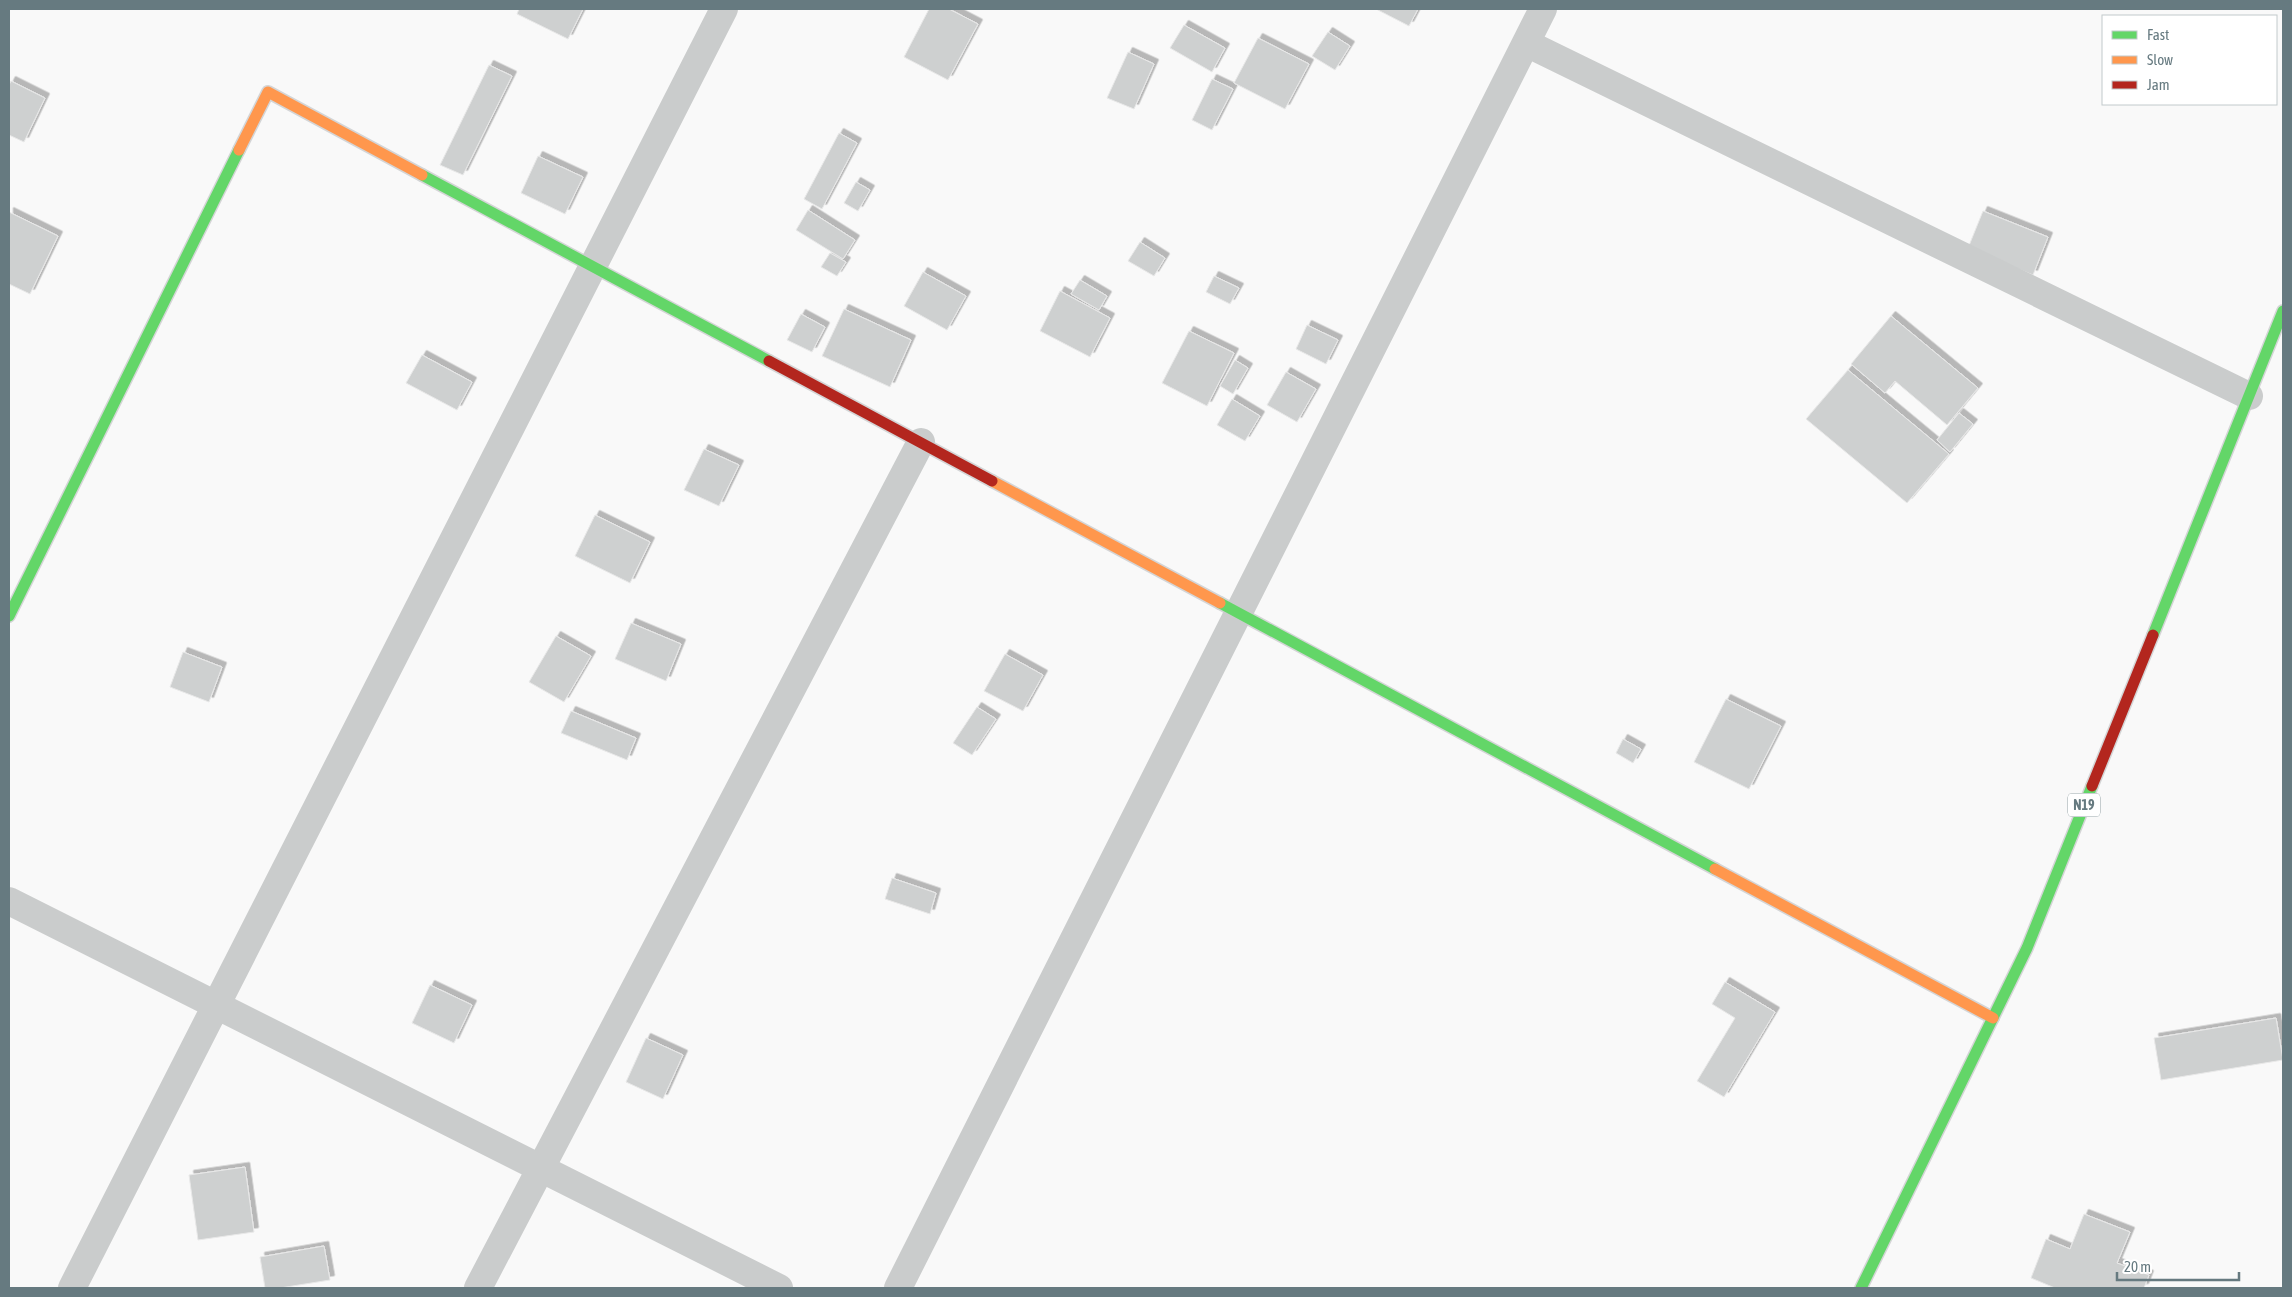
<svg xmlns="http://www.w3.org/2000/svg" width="2292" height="1297" viewBox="0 0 2292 1297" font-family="'Asap Condensed',sans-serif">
<defs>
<filter id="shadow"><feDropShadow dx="4.5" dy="-4.5" stdDeviation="0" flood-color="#0004"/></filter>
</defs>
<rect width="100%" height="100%" fill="#f9f9f9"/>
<path fill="#ced0d0" stroke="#e8e8e8" filter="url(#shadow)" d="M519 9H583L568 39 517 14Z
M929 9H949L978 24 948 80 904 57Z
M1376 9H1418L1409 26Z
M1184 25 1225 48 1212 72 1170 48Z
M1328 32 1350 46 1335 70 1312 56Z
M1258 38 1309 64 1285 109 1234 83Z
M1128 52 1154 64 1134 109 1107 98Z
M489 65 512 76 463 175 440 165Z
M1212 79 1233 89 1212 130 1192 120Z
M11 81 45 98 24 142 9 135V85Z
M839 133 857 143 822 209 804 199Z
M538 156 583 177 565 214 521 193Z
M856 182 870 190 858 211 844 203Z
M808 210 855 240 843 259 796 230Z
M1983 211 2048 237 2033 275 1968 248Z
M9 212 58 236 30 294 9 284Z
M1140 242 1165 258 1154 276 1128 261Z
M830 253 846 262 837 276 821 267Z
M923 272 966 296 947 330 904 306Z
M1214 276 1239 288 1230 304 1206 292Z
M1080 280 1107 296 1099 310 1071 294Z
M1060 291 1110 318 1090 357 1040 331Z
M844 309 911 340 890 387 822 356Z
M801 314 825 327 812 352 787 340Z
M1891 316 1978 388 1947 425 1895 381 1885 393 1851 364Z
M1307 325 1338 340 1326 364 1296 349Z
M1189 331 1234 353 1207 406 1162 383Z
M422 355 472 382 457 410 406 383Z
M1235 360 1248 368 1233 394 1220 386Z
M1848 370 1949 454 1907 503 1806 419Z
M1286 372 1316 389 1297 422 1267 405Z
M1232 399 1260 416 1245 441 1217 425Z
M1959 413 1973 424 1950 452 1937 440Z
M704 449 739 465 719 506 684 490Z
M595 515 650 542 630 583 575 556Z
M631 623 681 644 666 681 615 659Z
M556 636 591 656 564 702 529 682Z
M183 652 222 667 209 702 170 687Z
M1005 654 1043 675 1023 711 984 691Z
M1726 699 1781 726 1749 789 1694 762Z
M977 707 996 719 972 755 953 743Z
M571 711 636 738 627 760 561 733Z
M1623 739 1641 749 1633 763 1616 753Z
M892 878 936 893 930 914 885 899Z
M1725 982 1775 1012 1724 1097 1697 1081 1735 1018 1712 1004Z
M430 985 472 1005 454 1043 412 1023Z
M2276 1018 2283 1060 2161 1080 2154 1038Z
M646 1038 683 1055 663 1099 626 1082Z
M245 1167 254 1232 198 1240 189 1175Z
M2084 1214 2130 1232 2117 1263 2149 1275 2144 1288H2055L2031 1278 2046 1239 2070 1249Z
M324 1246 330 1280 280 1288H265L260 1257Z"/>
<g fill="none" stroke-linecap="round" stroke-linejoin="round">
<g stroke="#d4d5d6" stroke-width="14">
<path id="fast" d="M422 175 769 361
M1220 603 1715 869
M9 616 239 150
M2153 635 2283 311
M1861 1288 2027 948 2092 786"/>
</g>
<g stroke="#d4d5d6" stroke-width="14">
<path id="slow" d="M239 150 268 92 422 175
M992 481 1220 603
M1715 869 1993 1018"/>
</g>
<g stroke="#d4d5d6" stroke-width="14">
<path id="jam" d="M769 361 992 481
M2092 786 2153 635"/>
</g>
<path stroke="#cacccc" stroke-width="28" d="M1526 43 2249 396
M9 901 779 1288
M72 1288 724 9
M478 1288 921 442
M898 1288 1543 9"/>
<use href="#fast" stroke="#63d668" stroke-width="11"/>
<use href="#slow" stroke="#ff974d" stroke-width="11"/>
<use href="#jam" stroke="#b3261e" stroke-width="11"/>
</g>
<g text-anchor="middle" stroke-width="5" stroke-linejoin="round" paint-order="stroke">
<rect fill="#fff" stroke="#94a2a6" stroke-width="1" x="2068" y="793.5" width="32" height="23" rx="4"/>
<g font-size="14" font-weight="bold" fill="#667a80">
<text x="2084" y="810">N19</text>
</g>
</g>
<rect width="2292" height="1297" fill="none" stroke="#667a80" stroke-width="20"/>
<rect x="2102" y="15" width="175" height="90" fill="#ffffff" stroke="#c2cacc"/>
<rect x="2112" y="31" width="25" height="8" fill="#63d668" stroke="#c2cacc"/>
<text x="2147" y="40" font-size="15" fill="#667a80">Fast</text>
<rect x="2112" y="56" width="25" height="8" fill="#ff974d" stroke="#c2cacc"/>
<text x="2147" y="65" font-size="15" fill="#667a80">Slow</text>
<rect x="2112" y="81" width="25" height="8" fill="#b3261e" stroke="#c2cacc"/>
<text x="2147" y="90" font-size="15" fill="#667a80">Jam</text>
<path d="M2117 1272v8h122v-8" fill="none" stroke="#667a80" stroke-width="2.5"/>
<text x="2124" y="1272" font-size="15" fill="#667a80" stroke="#ffffff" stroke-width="4" paint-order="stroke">20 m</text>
</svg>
